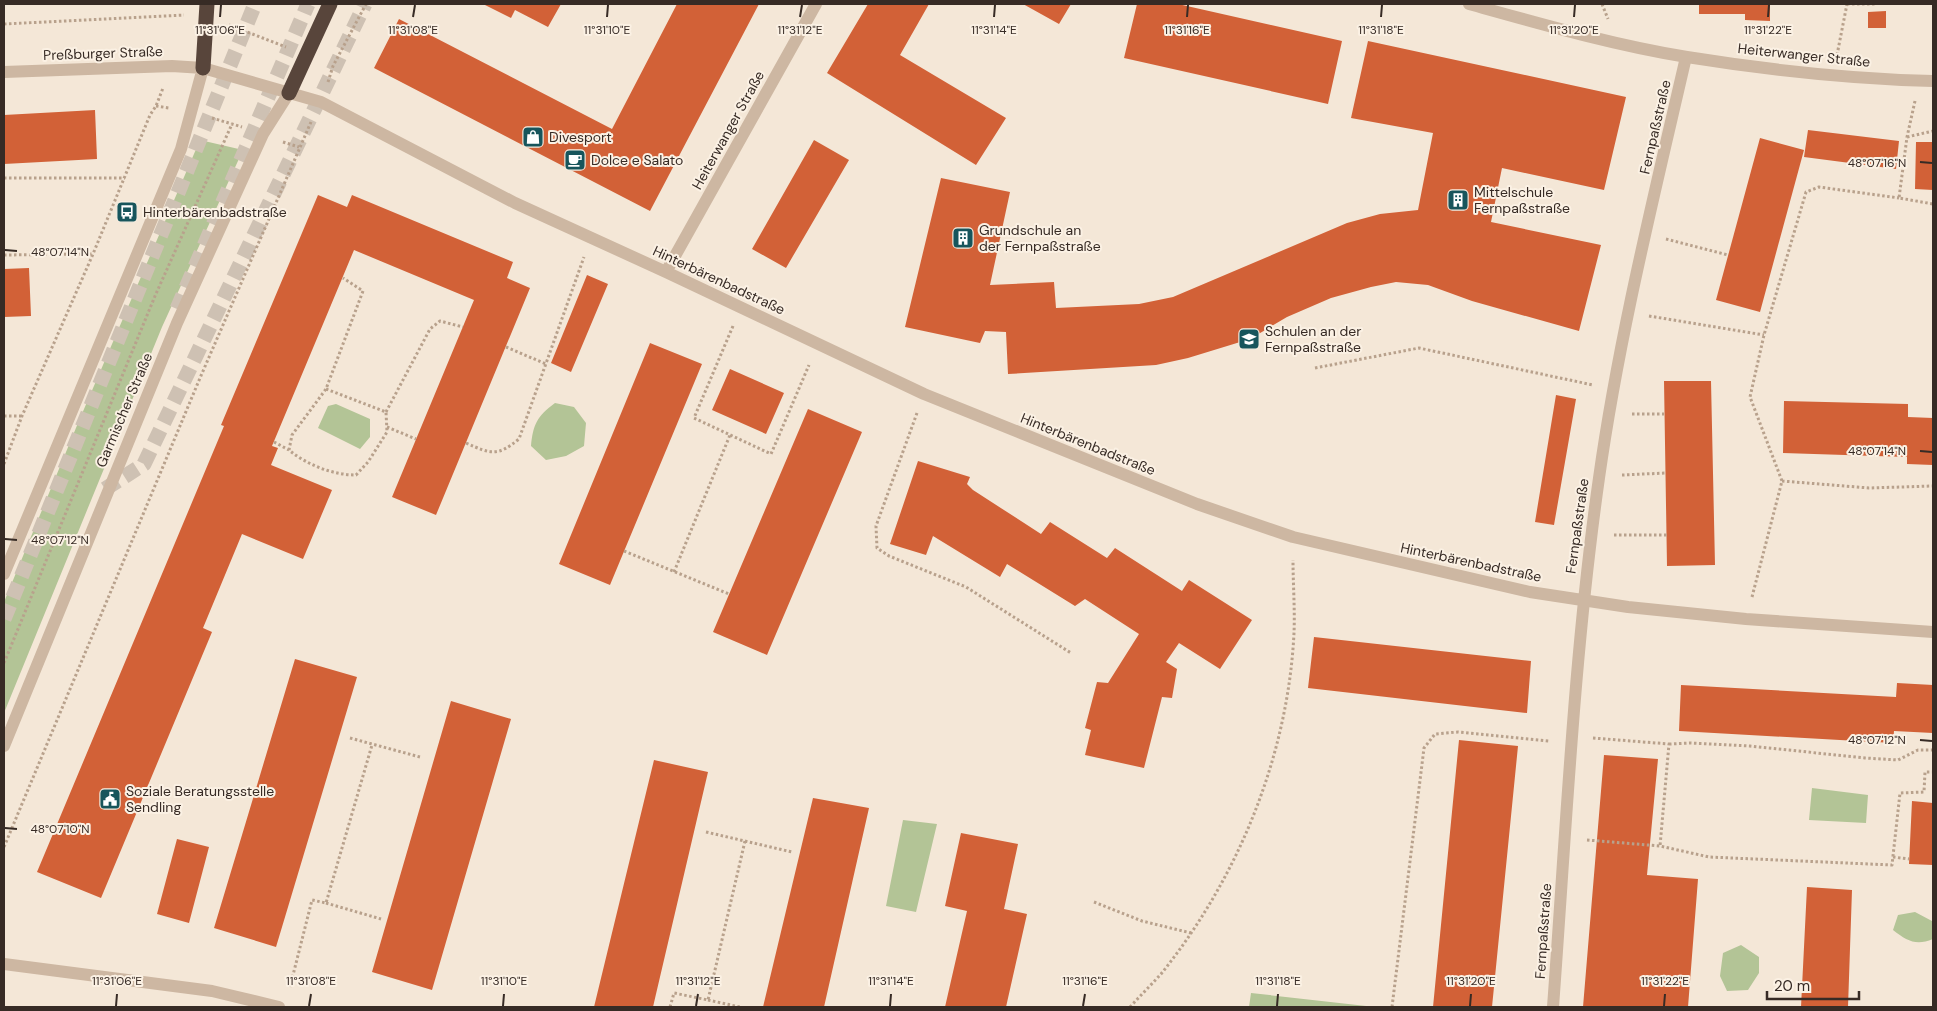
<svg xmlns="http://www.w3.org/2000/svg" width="1937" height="1011" viewBox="0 0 1937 1011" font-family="'DM Sans',sans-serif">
<rect width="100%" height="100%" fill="#f4e7d7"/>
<path fill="#b3c496" d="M200 140 243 150 162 327 4 713V602L78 423Z
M555 403 574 407 586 423 584 446 566 456 546 460 531 446C533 425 537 416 555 403Z
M336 404 370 419V437L360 449 318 428 328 406Z
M1812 788 1868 795 1866 823 1809 820Z
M903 820 937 824 916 912 886 906Z
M1915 912 1932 921 1933 939C1916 946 1907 941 1893 930L1898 915Z
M1741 945 1759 957V973L1748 990 1727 991 1720 976 1723 953Z
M1251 993 1375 1007H1249Z"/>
<path fill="#d26137" d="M483 4H561L548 27 515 10 511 18Z
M677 4H759L650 211 374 68 399 19 612 129Z
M868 4H929L900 55 1006 118 976 165 827 73Z
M1023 4H1071L1059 24Z
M1137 4H1178L1342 41 1328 104 1124 58Z
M1699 4H1770V21L1745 20V14H1699Z
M1886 11V28H1868V12Z
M1368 41 1626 97 1604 190 1502 168 1491 222 1601 245 1579 331 1472 301 1428 285 1396 282 1371 287 1331 298 1287 317 1250 339 1188 358 1156 365 1008 374 1006 332 985 331 980 343 905 327 941 178 1010 192 990 285 1054 282 1056 308 1139 304 1173 297 1347 223 1380 214 1418 210 1433 133 1351 118Z
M95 110 97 159 4 164V115Z
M1808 130 1899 141 1896 169 1804 157Z
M1760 138 1804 150 1760 312 1716 300Z
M814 140 849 160 786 268 752 249Z
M1916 142H1933V190L1915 189Z
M318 195 347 207 352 195 513 262 507 278 530 288 436 515 392 497 474 300 354 250 272 446 278 448 271 465 332 490 303 559 242 534 203 628 212 632 101 898 37 872 224 426 221 425Z
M29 268 31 316 4 317V269Z
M587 275 608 284 571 372 551 363Z
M650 343 702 364 610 585 559 564Z
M730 369 784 393 766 434 712 410Z
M1664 381H1711L1715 565 1667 566Z
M1556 395 1576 399 1554 525 1535 522Z
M1784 401 1908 404V417L1933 418V465L1907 464V457L1783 453Z
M808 409 862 432 767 655 713 632Z
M918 461 970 477 967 484 973 490 1041 534 1050 522 1107 558 1115 548 1182 591 1189 580 1252 620 1220 669 1179 643 1166 662 1177 669 1172 698 1162 697 1144 768 1085 755 1091 730 1085 728 1097 682 1108 683 1139 634 1085 599 1075 606 1007 564 1000 577 933 536 926 555 890 544Z
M1314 637 1531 661 1527 713 1308 688Z
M295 659 357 677 276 947 214 928Z
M1897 683 1933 685V733L1894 731 1893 743 1679 731 1681 685 1896 697Z
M451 701 511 719 432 990 372 972Z
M1459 740 1518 746 1492 1007H1433Z
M1604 755 1658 759 1647 875 1698 879 1688 1007H1583Z
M654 760 708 772 656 994 653 1007H594Z
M813 798 869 808 824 1007H763Z
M1912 801 1933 803V865L1909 864Z
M961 833 1018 844 1004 909 1027 914 1006 1007H945L967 911 945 906Z
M177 839 209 847 189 923 157 914Z
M1807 887 1852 890 1848 1007H1801Z"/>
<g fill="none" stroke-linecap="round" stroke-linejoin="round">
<path stroke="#cec1b3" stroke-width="15" stroke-dasharray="15 8" stroke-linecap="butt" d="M177 309 308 4
M105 489 144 464 365 4
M4 619 255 4"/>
<path stroke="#b8a18c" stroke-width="3" stroke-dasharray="2.5 2.5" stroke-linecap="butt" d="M1602 4 1608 19
M1847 4H1876
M4 24 184 15
M229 25 286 47
M1837 55 1847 4
M328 82 333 66 366 4
M1915 101 1907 137 1899 198 1933 204
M156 106 169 108
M212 118 242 127
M1907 137 1933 131
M283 142 299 147
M4 178H125
M1666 239 1728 255
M4 255 93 254
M1649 316 1764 335
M733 326 694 418 771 454 809 365
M506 347 546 364
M1315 368 1419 348 1593 385
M326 389 386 412 387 432 368 462 356 475C333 475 307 465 289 450L292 435 326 389 363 291 343 278
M386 412 430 329 440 321 463 327
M917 413 876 526 877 548 889 556 966 587 1071 653
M1632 414H1664
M4 416H22
M387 427 416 439
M274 442 289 450
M466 443C491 454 497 457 519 439L584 257
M4 464 22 416 93 254 150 115 156 106 163 88
M1622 475 1666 473
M1782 481 1869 488 1933 486
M1614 535H1667
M624 551 729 594
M674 572 730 435
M1752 597 1782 481 1750 397 1764 335 1806 192 1819 187 1899 198
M4 663 155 296 232 124
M350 738 420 757
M1593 738 1669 744 1660 846
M1669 744 1690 743 1750 746 1865 758 1898 760 1918 750H1933
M706 832 792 852
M1587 840 1660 846 1709 857 1892 865 1900 793 1924 792 1925 772H1933
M4 847 200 378 311 122
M1893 857 1909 859
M1094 902 1142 921 1191 933
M326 903 381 919
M290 987 312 900 326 903 372 745
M708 1000 740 1007
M670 1007 674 993 708 1000 745 841
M1130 1007C1140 996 1151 985 1161 974 1238 878 1288 756 1294 633 1295 609 1293 584 1293 560
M1392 1007 1424 748 1435 734 1458 732 1549 741"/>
<path stroke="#cdb7a2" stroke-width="12" d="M1469 4C1541 24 1613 45 1687 57 1768 70 1851 79 1933 81
M4 72 172 66 203 68 321 102 515 203 666 272 924 394 1197 504 1293 537 1530 592 1628 607 1746 619 1933 632
M666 272 816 4
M4 574 181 149 203 68
M4 746 177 323 263 134 289 93
M4 964 212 991 279 1007
M1553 1007C1566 831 1574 653 1599 478 1619 336 1654 196 1686 57"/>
<path stroke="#58453b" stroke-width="15" d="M203 68 207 4
M289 93 330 4"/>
</g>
<path fill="none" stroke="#372b25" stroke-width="2" d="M220 17 221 5M413 17 415 5M607 17 608 5M800 17 802 5M994 17 995 5M1187 17 1188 5M1381 17 1382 5M1574 17 1575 5M1768 17 1769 5M1920 162 1932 163M5 250 17 251M1920 451 1932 452M5 539 17 540M1920 740 1932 741M5 828 17 829M116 1006 117 994M309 1006 311 994M503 1006 504 994M696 1006 698 994M890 1006 891 994M1083 1006 1085 994M1277 1006 1278 994M1470 1006 1471 994M1664 1006 1665 994"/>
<defs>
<g id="shop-square" transform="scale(1.125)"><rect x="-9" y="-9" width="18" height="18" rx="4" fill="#17555c" stroke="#fbf1e4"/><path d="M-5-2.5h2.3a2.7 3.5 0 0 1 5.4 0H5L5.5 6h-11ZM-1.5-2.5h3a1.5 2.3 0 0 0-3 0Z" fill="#fff"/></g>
<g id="cafe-square" transform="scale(1.125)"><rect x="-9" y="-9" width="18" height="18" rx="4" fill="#17555c" stroke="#fbf1e4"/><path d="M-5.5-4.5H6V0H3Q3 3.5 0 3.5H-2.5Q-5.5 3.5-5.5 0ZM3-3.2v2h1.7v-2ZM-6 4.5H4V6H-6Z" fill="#fff"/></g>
<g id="building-square" transform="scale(1.125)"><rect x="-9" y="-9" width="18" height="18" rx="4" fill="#17555c" stroke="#fbf1e4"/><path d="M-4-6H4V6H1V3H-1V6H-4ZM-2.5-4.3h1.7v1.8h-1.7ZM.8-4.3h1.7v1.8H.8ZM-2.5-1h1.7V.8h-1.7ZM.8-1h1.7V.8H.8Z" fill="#fff"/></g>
<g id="bus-square" transform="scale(1.125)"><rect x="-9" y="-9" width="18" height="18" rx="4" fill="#17555c" stroke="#fbf1e4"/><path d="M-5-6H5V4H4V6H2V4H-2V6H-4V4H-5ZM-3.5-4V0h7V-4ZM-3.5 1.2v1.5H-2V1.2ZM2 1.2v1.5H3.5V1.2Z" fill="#fff"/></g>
<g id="school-square" transform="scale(1.125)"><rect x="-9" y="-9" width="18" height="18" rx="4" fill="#17555c" stroke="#fbf1e4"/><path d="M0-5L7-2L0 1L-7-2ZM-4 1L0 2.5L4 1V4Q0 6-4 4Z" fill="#fff"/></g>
<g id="civic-square" transform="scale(1.125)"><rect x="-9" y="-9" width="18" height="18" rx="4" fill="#17555c" stroke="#fbf1e4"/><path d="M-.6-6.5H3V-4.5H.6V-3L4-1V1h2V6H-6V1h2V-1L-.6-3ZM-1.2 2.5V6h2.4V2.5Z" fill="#fff"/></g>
</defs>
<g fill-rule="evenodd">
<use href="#shop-square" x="533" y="137"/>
<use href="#cafe-square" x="575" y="160"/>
<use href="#building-square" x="1458" y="200"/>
<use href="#bus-square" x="127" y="212"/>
<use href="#building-square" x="963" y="238"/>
<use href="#school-square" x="1249" y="339"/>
<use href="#civic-square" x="110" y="799"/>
</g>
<g text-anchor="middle" stroke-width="4" stroke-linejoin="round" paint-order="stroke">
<g font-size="14" fill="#372b25" stroke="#fbf1e4">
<text transform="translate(103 53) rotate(-2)" y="5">Preßburger Straße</text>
<text transform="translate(1804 55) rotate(6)" y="5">Heiterwanger Straße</text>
<text transform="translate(1655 127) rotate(-77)" y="5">Fernpaßstraße</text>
<text transform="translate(728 130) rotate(-61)" y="5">Heiterwanger Straße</text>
<text transform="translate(719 280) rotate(25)" y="5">Hinterbärenbadstraße</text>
<text transform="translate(124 410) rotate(-67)" y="5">Garmischer Straße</text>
<text transform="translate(1088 444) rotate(22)" y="5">Hinterbärenbadstraße</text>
<text transform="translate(1577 526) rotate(-82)" y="5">Fernpaßstraße</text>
<text transform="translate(1471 562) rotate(12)" y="5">Hinterbärenbadstraße</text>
<text transform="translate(1543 931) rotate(-86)" y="5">Fernpaßstraße</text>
</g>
<g font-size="14" fill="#372b25" stroke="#fbf1e4" text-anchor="start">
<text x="549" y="142">Divesport</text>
<text x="591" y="165">Dolce e Salato</text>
<text x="1474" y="197">Mittelschule<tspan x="1474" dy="16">Fernpaßstraße</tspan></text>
<text x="143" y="217">Hinterbärenbadstraße</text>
<text x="979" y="235">Grundschule an<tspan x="979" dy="16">der Fernpaßstraße</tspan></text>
<text x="1265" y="336">Schulen an der<tspan x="1265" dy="16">Fernpaßstraße</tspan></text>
<text x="126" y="796">Soziale Beratungsstelle<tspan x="126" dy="16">Sendling</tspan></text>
</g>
</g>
<g font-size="12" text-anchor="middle" fill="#372b25" stroke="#fbf1e4" stroke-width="4" stroke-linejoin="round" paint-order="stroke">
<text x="220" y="34">11°31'06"E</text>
<text x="413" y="34">11°31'08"E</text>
<text x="607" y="34">11°31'10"E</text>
<text x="800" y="34">11°31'12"E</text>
<text x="994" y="34">11°31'14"E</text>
<text x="1187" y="34">11°31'16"E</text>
<text x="1381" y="34">11°31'18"E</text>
<text x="1574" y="34">11°31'20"E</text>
<text x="1768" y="34">11°31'22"E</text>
<text x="1877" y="167">48°07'16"N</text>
<text x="60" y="256">48°07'14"N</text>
<text x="1877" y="455">48°07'14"N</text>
<text x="60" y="544">48°07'12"N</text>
<text x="1877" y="744">48°07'12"N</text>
<text x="60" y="833">48°07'10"N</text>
<text x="117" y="985">11°31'06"E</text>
<text x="311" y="985">11°31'08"E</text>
<text x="504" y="985">11°31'10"E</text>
<text x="698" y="985">11°31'12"E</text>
<text x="891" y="985">11°31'14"E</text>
<text x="1085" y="985">11°31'16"E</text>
<text x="1278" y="985">11°31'18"E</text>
<text x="1471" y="985">11°31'20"E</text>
<text x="1665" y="985">11°31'22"E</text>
</g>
<rect width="1937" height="1011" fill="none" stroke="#372b25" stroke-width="10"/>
<path d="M1767 991v8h92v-8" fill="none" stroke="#372b25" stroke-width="2.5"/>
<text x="1774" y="991" font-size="15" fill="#372b25" stroke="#fbf1e4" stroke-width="4" paint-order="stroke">20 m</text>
</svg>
